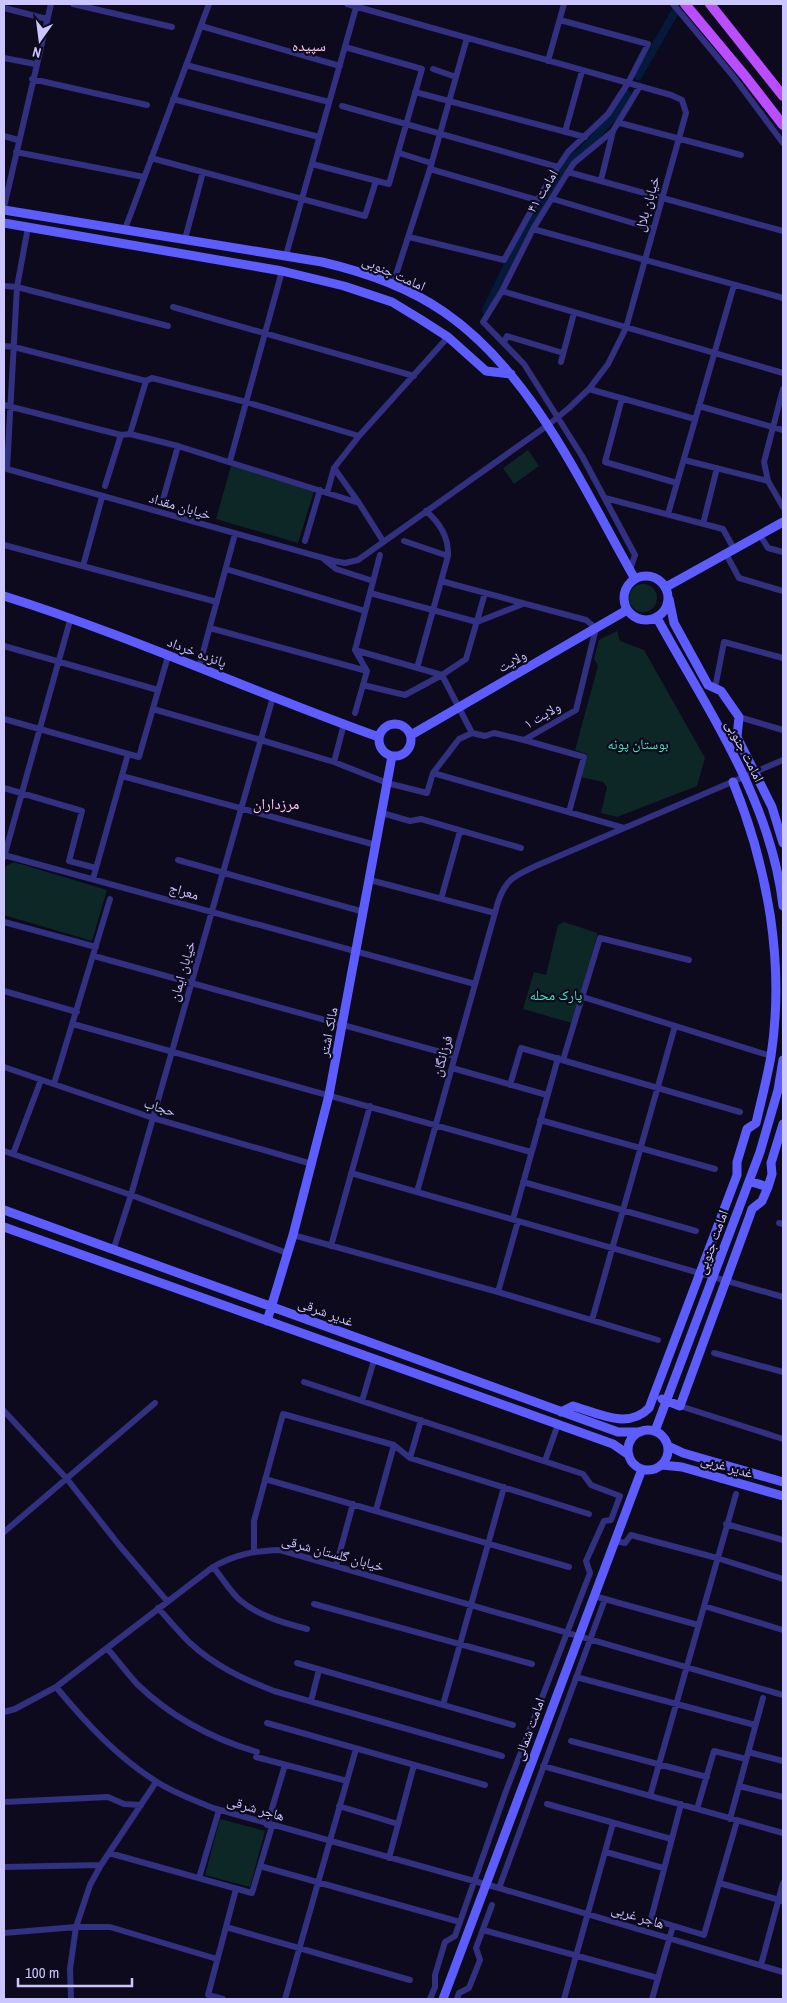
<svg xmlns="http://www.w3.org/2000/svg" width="787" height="2003" viewBox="0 0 787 2003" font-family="'Archivo Narrow','Noto Naskh Arabic',sans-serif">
<rect width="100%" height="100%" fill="#0d0a1d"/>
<path fill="#0c2726" d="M528 450 539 466 514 484 503 468Z
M231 466 314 491 298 543 216 519Z
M629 598a14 14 0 1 1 28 0a14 14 0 1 1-28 0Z
M617 631 620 641 644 650 705 758 697 786 617 817 601 813 607 787 603 782 581 777 587 754 575 750 598 666 594 659 599 640Z
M14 862 107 890 92 941 4 915V873L6 866Z
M564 922 597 933V936L572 1023 523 1009 534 972 546 975 558 925Z
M220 1819 265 1831 250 1887 205 1875Z"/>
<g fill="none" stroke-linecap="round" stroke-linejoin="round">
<path stroke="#05193b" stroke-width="8" d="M638 76 676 10
M486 310 518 244 565 163 582 151 615 115 627 94"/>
<path stroke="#323080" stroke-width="6" d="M73 4 172 27
M673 4 733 76 783 143
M4 8 47 19
M201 26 340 66
M4 58 35 64
M548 61 564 4
M186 65 329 102
M433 69 456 77
M32 79 147 105
M415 92 585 137
M173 99 319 137
M342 106 558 167
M620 123 741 155
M565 132 582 71
M4 136 18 140
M16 152 144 177
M399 153 431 163
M151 158 365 216 376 181
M312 164 389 184 422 69 345 47
M430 169 537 200
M568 172 783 231
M601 180 613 131
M553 199 653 229
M4 207 51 4
M28 227 17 287 7 469 334 561 345 563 358 560 548 425 569 408 589 389 608 364 626 328 686 113 682 100 671 95 347 4
M125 229 209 4
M533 229 783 298
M409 237 504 260 537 200 558 167 568 152 608 114 628 83 648 44 560 20
M185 239 203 172
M286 255 357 4
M393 284 430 169 467 38
M4 286 17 287 168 326
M502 291 783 373
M173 307 414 376
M504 342 507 336 563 353
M4 346 14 347 146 381
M561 362 574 313
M589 389 695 419
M783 389 764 462 768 481 783 507
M622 398 605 462 677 483
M4 405 121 435 130 434 178 446 359 503
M699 406 783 430
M130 434 146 381 152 378 246 402 359 436
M684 460 768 481
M230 461 282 271
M334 468 359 503 383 541
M105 486 121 435
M327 493 334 468 359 436 448 337
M605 498 723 529 734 549
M162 503 178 446
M668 514 734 285
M703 524 717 468
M760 535 768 548 783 552
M305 541 320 490
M404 541 448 556
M4 545 217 602
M726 554 739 578 783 591
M325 560 336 569 373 581
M83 566 102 497
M226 569 365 611
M630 570 635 555 582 456 524 364 483 322 502 291 533 229 568 172 574 163 613 131 640 86
M441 581 586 620 596 628 576 710 524 740 584 757 569 812
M370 593 477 622 523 604
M210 628 367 671
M4 646 158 690
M355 650 380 555
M355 650 442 675
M199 667 235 534
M417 668 448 556C449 537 440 523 426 511
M442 675 472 733
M363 685 405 695 442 675 466 659 485 593
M715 688 724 642 783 658
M153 709 261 740 334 762 387 783 427 793 433 773 459 739 472 733 485 736 494 733 524 740
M355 713 367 671 355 650
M739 717 783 730
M4 719 139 757 168 656
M783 760 538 865C516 875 506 878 498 902L417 1192 783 1297
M334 762 344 724
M433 773 624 828
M122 776 376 845
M4 788 82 811 69 861 96 868
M382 813 410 821 421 819 521 848
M4 855 475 984
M4 857 71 617
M178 860 364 912
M93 879 128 754
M370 880 495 913
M441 899 460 831
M4 922 96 947
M94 956 455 1056
M4 991 77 1012
M583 997 771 1056
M73 1024 531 1152
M563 1060 600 938 689 960
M4 1067 153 1118 312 1164
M452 1068 547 1095
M54 1084 110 899
M510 1085 521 1048 740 1112
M540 1120 715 1169
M4 1151 131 1195 287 1253
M13 1154 41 1080
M351 1173 417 1192
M523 1182 696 1231
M513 1219 558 1058
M779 1223 783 1224
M293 1235 498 1292 658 1340
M331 1246 370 1106
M113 1251 131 1195 273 697
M498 1292 518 1221
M592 1320 675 1026
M714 1353 783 1372
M304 1382 583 1474 591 1485 620 1496 611 1520 604 1521 586 1561 590 1573 506 1791 455 1936 445 1942 435 1975V1987L430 1999
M362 1401 374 1360
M680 1406 783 1439
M4 1411 67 1479 119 1545 167 1601
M410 1458 421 1420
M545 1461 558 1424
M265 1479 569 1567
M376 1510 394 1445
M726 1524 783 1540
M4 1532 155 1403
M615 1541 625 1543 631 1535 717 1558 783 1579
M254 1551V1521L283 1414 394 1445 410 1458 589 1514
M336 1566 353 1504
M213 1567C222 1577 230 1592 241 1601 259 1616 284 1623 307 1629
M594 1596 698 1625
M314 1604 532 1664
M704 1606 783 1630
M158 1608C169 1620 179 1632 190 1643 215 1666 243 1679 274 1691L502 1756
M107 1648C117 1660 127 1673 137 1684 170 1716 213 1739 257 1752
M297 1663 513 1725
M576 1677 755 1725
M56 1687C86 1723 117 1757 157 1782 174 1793 194 1800 213 1808L499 1888 783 1972
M311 1701 319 1670
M443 1705 504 1487
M4 1712 15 1709 56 1687 213 1567C236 1554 254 1551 280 1550L783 1695
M267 1723 485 1785
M571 1741 707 1777
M748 1752 783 1761
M256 1757 347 1781
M543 1766 783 1833
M739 1786 783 1797
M650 1796 736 1494
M4 1802 108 1797 124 1804 141 1805
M547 1804 671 1839
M681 1804 651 1919 704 1935 737 1821
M339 1806 398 1824
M697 1809 714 1751 746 1759
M730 1819 763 1698
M267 1825 285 1765
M606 1852 663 1868
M109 1853 252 1893 272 1826
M389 1858 414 1765
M260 1866 460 1922
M4 1867 101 1865
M199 1878 219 1810
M719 1883 783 1901
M499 1888 605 1599
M226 1927 410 1980
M483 1930 658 1978
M4 1933 76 1927H110L217 1959
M761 1965 783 1883
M71 1999 70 1969 76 1927 90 1885 101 1865 156 1782
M223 1999 208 1995 236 1889
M285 1999 356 1749
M457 1999 459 1993 469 1988 480 1960 476 1948 492 1905
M564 1999 613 1823
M652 1999 673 1926"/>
<path stroke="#5d5dff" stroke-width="9" d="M4 210 322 262C365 272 408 287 444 312 533 373 583 488 635 579
M4 223 282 271 344 286 392 302 420 319 448 337 486 371 511 374
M624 598a22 22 0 1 1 44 0a22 22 0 1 1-44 0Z
M666 587 783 522
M4 596C131 636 253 692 379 737
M669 599 674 623 708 685 721 691 739 717 737 737 772 807 783 843
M657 618C707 709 771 800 783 906
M379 740a16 16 0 1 1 32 0a16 16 0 1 1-32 0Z
M411 735 627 610
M749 1181 768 1187
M4 1210 618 1432H640
M4 1227 613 1444 629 1455
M267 1321 293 1235 329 1095 392 756
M662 1399 680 1406 750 1215 752 1209 762 1201 768 1187 772 1174 771 1163 783 1124
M561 1412 573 1406C597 1413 628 1430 649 1408L737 1175V1162L747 1129 756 1123C761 1101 767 1079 771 1056 785 963 768 868 733 782
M628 1450a20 20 0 1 1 40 0a20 20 0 1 1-40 0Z
M655 1431 760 1152 778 1090 783 1060
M668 1446 683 1453 783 1482
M662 1465 682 1467 783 1496
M443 1999 642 1469"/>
<path stroke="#b94dff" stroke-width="10" d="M685 4 745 76 783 125
M710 4 783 96"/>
</g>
<g text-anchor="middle" stroke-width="4.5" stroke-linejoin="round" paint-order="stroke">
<g font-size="14" fill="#cbc6ff" stroke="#0d0a1d">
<text transform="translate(542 191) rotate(-59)" y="5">امامت ۴۱</text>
<text transform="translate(647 204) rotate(-74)" y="5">خیابان بلال</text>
<text transform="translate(394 273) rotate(24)" y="5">امامت جنوبی</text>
<text transform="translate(180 506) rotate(16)" y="5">خیابان مقداد</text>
<text transform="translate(197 652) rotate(21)" y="5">پانزده خرداد</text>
<text transform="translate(512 661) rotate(-30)" y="5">ولایت</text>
<text transform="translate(542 715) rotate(-30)" y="5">ولایت ۱</text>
<text transform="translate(745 751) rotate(63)" y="5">امامت جنوبی</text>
<text transform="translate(184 891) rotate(16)" y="5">معراج</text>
<text transform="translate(182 971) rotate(-74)" y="5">خیابان ایمان</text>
<text transform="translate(328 1032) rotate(-79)" y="5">مالک اشتر</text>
<text transform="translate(442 1056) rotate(-74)" y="5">فرزانگان</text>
<text transform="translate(160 1107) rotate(17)" y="5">حجاب</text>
<text transform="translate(712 1242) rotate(-70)" y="5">امامت جنوبی</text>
<text transform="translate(326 1312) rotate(20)" y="5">غدیر شرقی</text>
<text transform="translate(727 1466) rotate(16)" y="5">غدیر غربی</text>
<text transform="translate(333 1553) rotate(15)" y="5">خیابان گلستان شرقی</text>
<text transform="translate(529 1729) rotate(-70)" y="5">امامت شمالی</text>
<text transform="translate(256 1808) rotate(16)" y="5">هاجر شرقی</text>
<text transform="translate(638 1916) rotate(17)" y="5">هاجر غربی</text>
</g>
<g font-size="14" fill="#48e8bd" stroke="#0d0a1d">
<text x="638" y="749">بوستان پونه</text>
<text x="556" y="1000">پارک محله</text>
</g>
<g font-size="15" fill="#ffc8ec" stroke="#0d0a1d">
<text x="309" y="51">سپیده</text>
<text x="276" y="809">مرزداران</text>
</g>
</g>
<rect width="787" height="2003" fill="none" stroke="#cbc6ff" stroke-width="10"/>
<g transform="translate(40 40) rotate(194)" stroke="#0d0a1d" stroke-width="4" paint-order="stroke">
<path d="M0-4L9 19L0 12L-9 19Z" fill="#cbc6ff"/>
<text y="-8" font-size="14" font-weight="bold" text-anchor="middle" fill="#cbc6ff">N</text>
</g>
<path d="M18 1978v8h114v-8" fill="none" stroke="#cbc6ff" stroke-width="2.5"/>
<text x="25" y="1978" font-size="15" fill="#cbc6ff" stroke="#0d0a1d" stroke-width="4" paint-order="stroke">100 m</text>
</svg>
